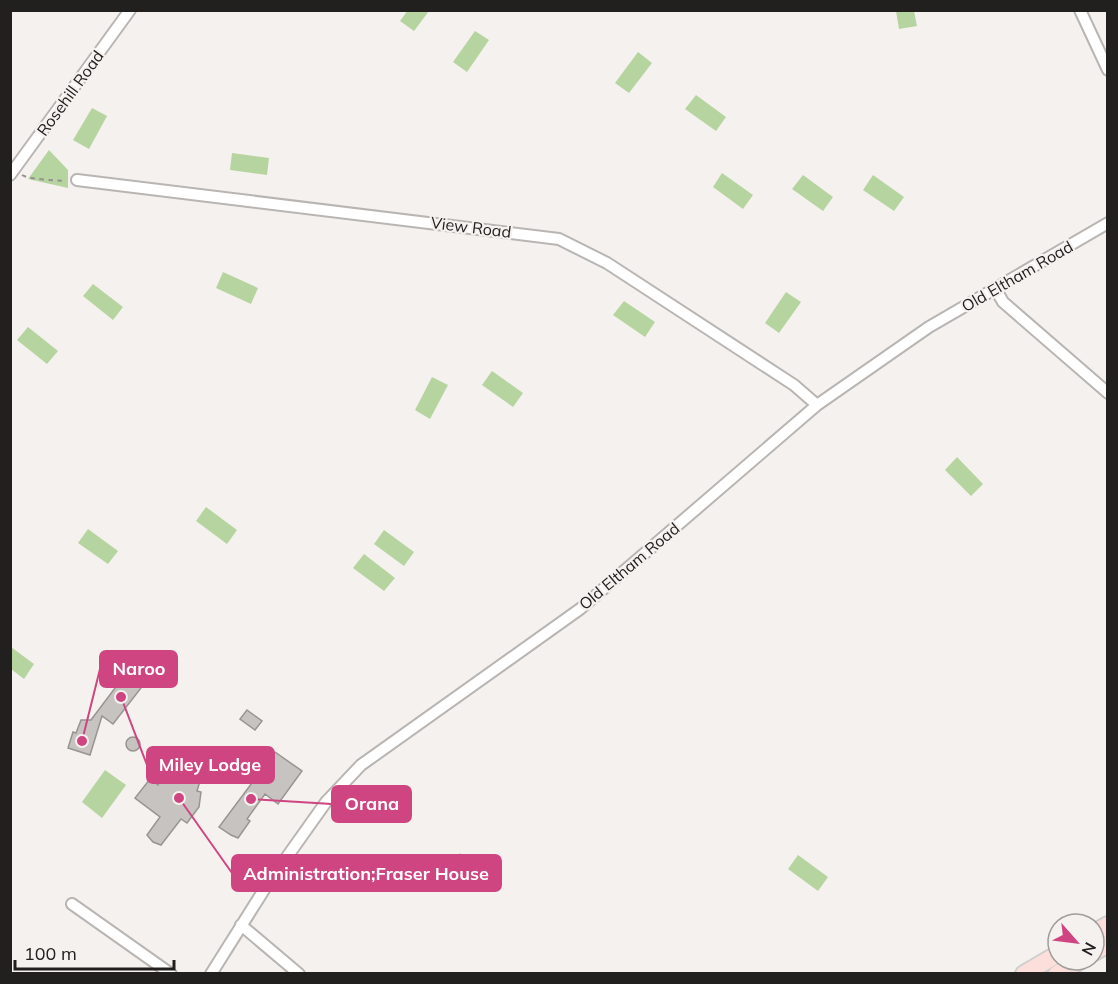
<svg xmlns="http://www.w3.org/2000/svg" width="1118" height="984" viewBox="0 0 1118 984" font-family="Mulish,sans-serif">
<rect width="100%" height="100%" fill="#f5f1ee"/>
<path fill="#b6d49f" d="M408 10 429 11 414 31 400 21Z
M896 11H914L917 26 899 29Z
M475 31 489 40 467 72 453 62Z
M638 52 652 63 629 93 615 83Z
M696 95 726 117 716 131 685 109Z
M92 108 107 116 89 149 73 140Z
M49 150 68 170V188L28 179Z
M232 153 269 158 267 175 230 170Z
M722 173 753 195 743 209 713 187Z
M803 175 833 197 823 211 792 189Z
M873 175 904 197 894 211 863 190Z
M223 272 258 288 251 304 216 288Z
M93 284 123 307 113 320 83 296Z
M786 292 801 302 779 333 765 323Z
M624 301 655 322 645 337 613 315Z
M28 327 58 351 47 364 17 340Z
M492 371 523 393 513 407 482 385Z
M432 377 448 385 430 419 415 410Z
M957 457 983 484 971 496 945 470Z
M206 507 237 530 227 544 196 521Z
M88 529 118 551 108 564 78 543Z
M384 530 414 552 404 566 374 544Z
M364 554 395 578 384 591 353 568Z
M11 647 34 664 24 679 11 669Z
M105 770 126 785 102 818 82 802Z
M460 853 489 877 478 891 449 867Z
M798 855 828 877 818 891 788 869Z"/>
<path fill="#c7c3c0" stroke="#979491" stroke-width="1.5" d="M139 672 148 679 113 724 102 716 90 755 68 748 73 732 76 733 81 720H91L124 676 131 682Z
M247 710 262 721 255 730 240 719Z
M126 744a7 7 0 1 1 14 0a7 7 0 1 1-14 0Z
M188 749 198 750 208 755 197 791 201 792 199 807 187 823 181 819 161 845 153 842 147 835 160 817 135 798 150 779 158 785 159 778 175 779 182 755 186 756Z
M275 752 302 771 278 804 265 794 247 819 250 821 238 838 231 835 219 827Z"/>
<g fill="none" stroke-linecap="round" stroke-linejoin="round">
<g stroke="#b9b5b2" stroke-width="14">
<path id="street" d="M1080 10 1108 70
M10 175 130 10
M77 180 559 239 607 263 794 385 817 405
M995 288 1003 302 1108 393
M72 904 171 974
M241 925 299 974
M211 974 267 885 326 802 361 765 580 609 817 405 929 327 1108 223"/>
</g>
<g stroke="#cecece" stroke-width="20">
<path id="primary" d="M1094 933 1108 925
M1094 952 1108 944
M1024 974 1058 954
M1057 974 1081 960"/>
</g>
<path stroke="#94918f" stroke-width="2" stroke-dasharray="4.5 4.5" stroke-linecap="butt" d="M22 175C31 180 55 180 66 181"/>
<use href="#street" stroke="#fff" stroke-width="10"/>
<use href="#primary" stroke="#fcdfda" stroke-width="16"/>
</g>
<g text-anchor="middle" stroke-width="4.5" stroke-linejoin="round" paint-order="stroke">
<g font-size="16" fill="#22201f" stroke="#f5f1ee">
<text transform="translate(70 93) rotate(-54)" y="6">Rosehill Road</text>
<text transform="translate(471 227) rotate(7)" y="6">View Road</text>
<text transform="translate(1017 276) rotate(-30)" y="6">Old Eltham Road</text>
<text transform="translate(629 566) rotate(-40)" y="6">Old Eltham Road</text>
</g>
</g>
<path fill="none" stroke="#ce4581" stroke-width="2" d="M82 741L100 669M121 697L147 765M251 799L332 804M179 798L232 873"/>
<g fill="#ce4581" stroke="#f5f1ee" stroke-width="2">
<circle cx="82" cy="741" r="6"/>
<circle cx="121" cy="697" r="6"/>
<circle cx="251" cy="799" r="6"/>
<circle cx="179" cy="798" r="6"/>
</g>
<g fill="#ce4581" stroke="#ce4581" stroke-width="2">
<rect x="100" y="651" width="77" height="36" rx="6"/>
<rect x="147" y="747" width="127" height="36" rx="6"/>
<rect x="332" y="786" width="79" height="36" rx="6"/>
<rect x="232" y="855" width="269" height="36" rx="6"/>
</g>
<g font-size="18" text-anchor="middle" font-weight="bold" fill="#fff">
<text x="139" y="675">Naroo</text>
<text x="210" y="771">Miley Lodge</text>
<text x="372" y="810">Orana</text>
<text x="366" y="880">Administration;Fraser House</text>
</g>
<rect width="1118" height="984" fill="none" stroke="#22201f" stroke-width="24"/>
<g transform="translate(1076 942) rotate(118)"><circle r="28" fill="#f5f1ee" stroke="#a19d9b" stroke-width="1.5"/>
<path d="M0-4.5L10 22L0 15L-10 22Z" fill="#ce4581"/>
<text y="-9" font-size="16" font-weight="bold" text-anchor="middle" fill="#22201f">N</text>
</g>
<path d="M15 960v9h159v-9" fill="none" stroke="#22201f" stroke-width="3"/>
<text x="24" y="960" font-size="18" fill="#22201f" stroke="#f5f1ee" stroke-width="4.5" paint-order="stroke">100 m</text>
</svg>
